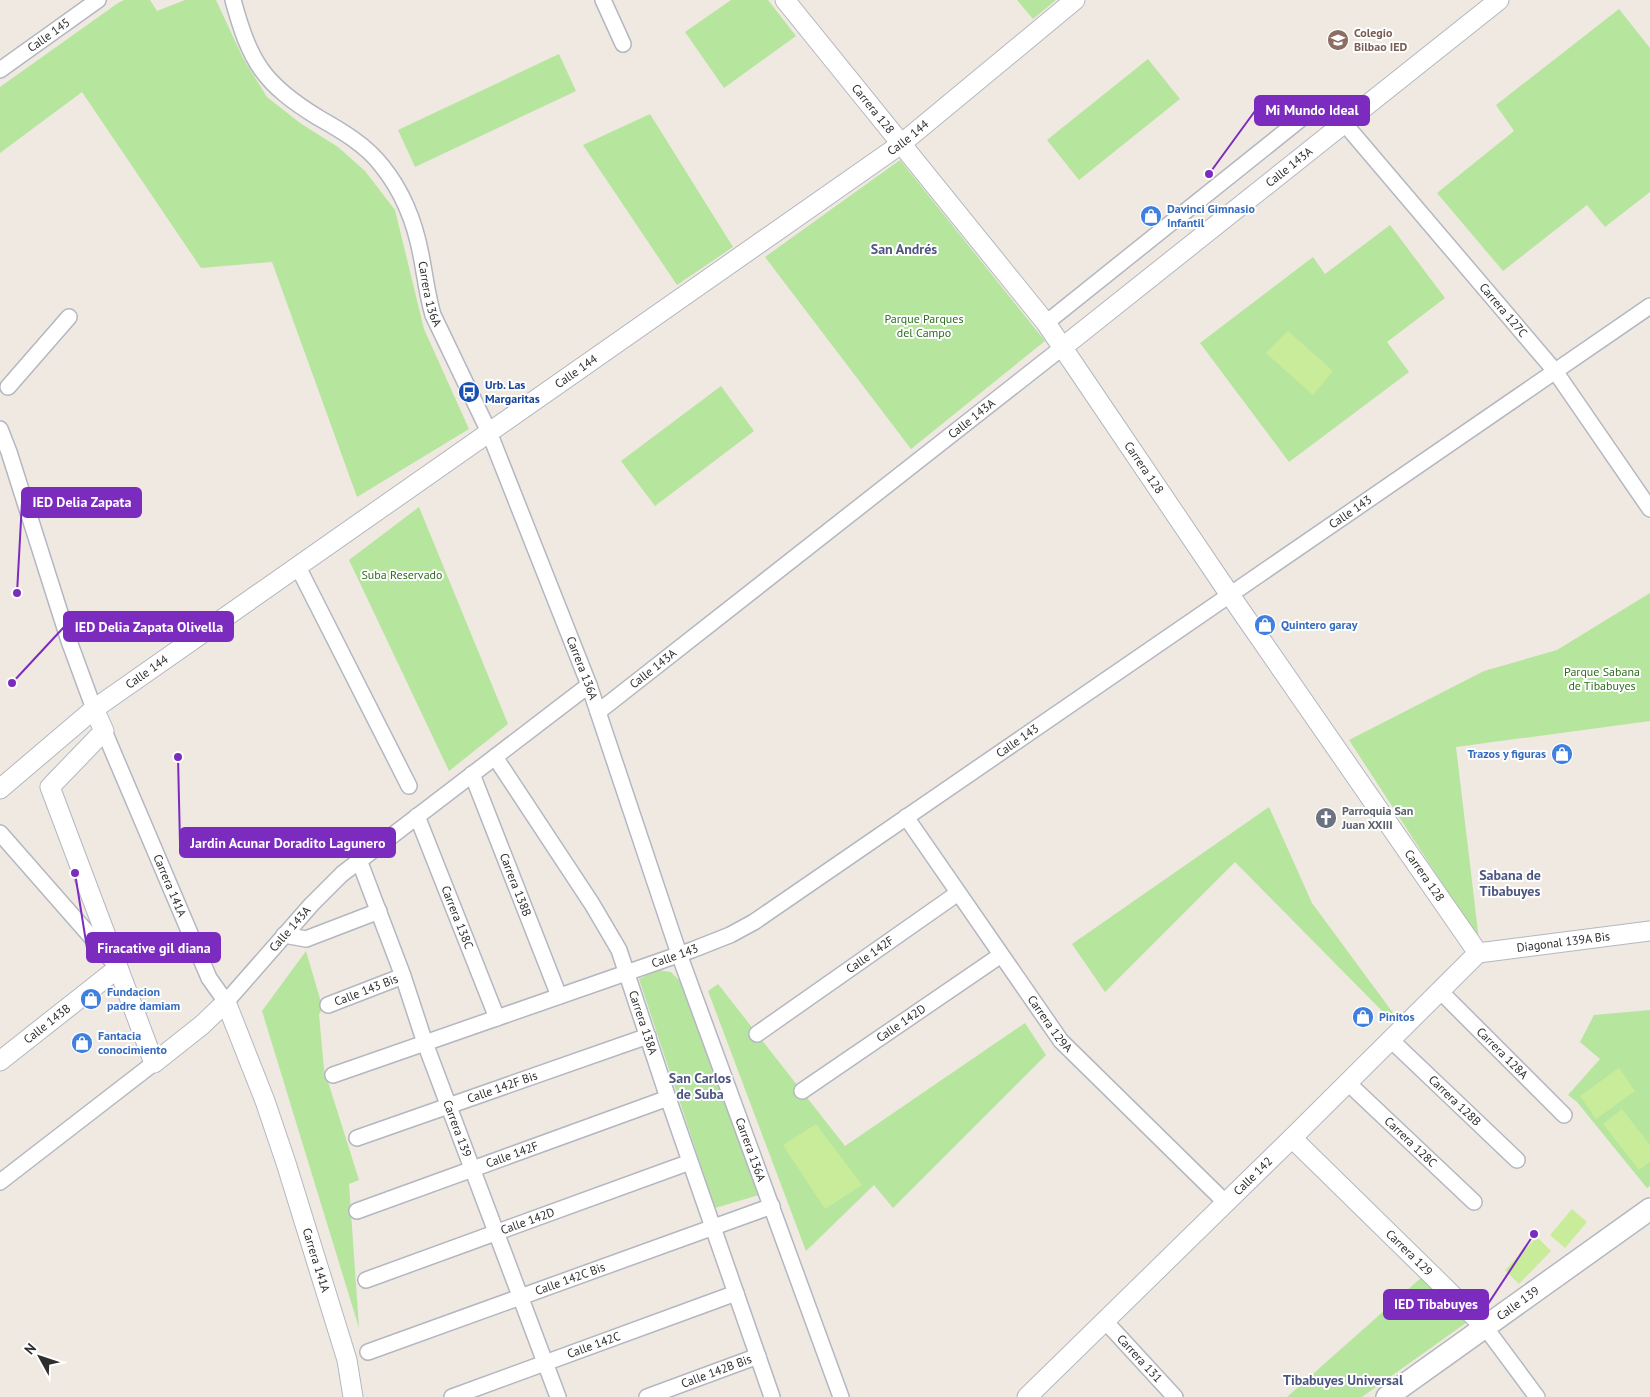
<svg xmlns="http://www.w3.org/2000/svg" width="1650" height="1397" viewBox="0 0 1650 1397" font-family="'PT Sans',sans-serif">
<rect width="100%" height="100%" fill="#efe9e1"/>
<path fill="#b6e59e" d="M124 0H150L157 11 185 0H216L243 58 267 97 300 123 338 147 365 171 395 210 424 329 469 429 357 497 272 262 201 268 82 92 0 153V87L118 3Z
M731 0H768L796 36 724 88 685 32Z
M1017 0H1056L1033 19Z
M1619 9 1650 48V192L1605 227 1587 205 1503 271 1437 193 1514 131 1496 105Z
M559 54 576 91 415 167 398 130Z
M1148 59 1180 99 1079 180 1047 140Z
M650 114 733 247 677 285 583 145Z
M900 160 1045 341 911 449 765 257Z
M1390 225 1445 298 1387 342 1409 372 1289 462 1200 343 1313 257 1325 274Z
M721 386 754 431 655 506 621 461Z
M419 507 508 724 449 771 349 560Z
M1650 593V721L1456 747 1479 940 1349 740 1484 671 1557 650Z
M1269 807 1312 903 1399 1021 1396 1025 1235 862 1105 992 1072 944Z
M306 951 323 1009 319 1014 324 1069 359 1180 349 1184 359 1328 262 1011Z
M658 970 671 972 681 982 759 1195 715 1208 639 979Z
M718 984 845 1146 1025 1023 1046 1055 893 1208 874 1185 806 1251 708 991Z
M1650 1010V1186L1647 1188 1577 1102 1568 1095 1600 1059 1580 1042 1594 1015Z
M1422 1277 1470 1320 1362 1397H1287Z"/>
<path fill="#c9ec9a" d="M1288 331 1333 371 1313 395 1266 353Z
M1619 1068 1635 1091 1596 1119 1580 1096Z
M1622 1109 1650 1145V1162L1639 1170 1603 1124Z
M816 1124 862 1185 825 1209 783 1145Z
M1572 1209 1587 1222 1565 1248 1550 1235Z
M1537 1237 1551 1251 1519 1284 1505 1270Z"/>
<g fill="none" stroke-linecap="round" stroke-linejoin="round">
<g stroke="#b4b7c1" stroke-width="18">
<g id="minor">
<path id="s1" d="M233 0C250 62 263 84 319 118 342 131 366 145 382 166 403 192 415 223 421 255 425 275 427 295 433 315L489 432 589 685 679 954 841 1397"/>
<path d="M603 0 623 44"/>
<path id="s2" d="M0 70 98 0"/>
<path id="s3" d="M1046 323 1307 114C1327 106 1329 110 1344 123L1555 371 1650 509"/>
<path d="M8 387 69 317"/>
<path d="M0 429 9 452 69 641 94 709"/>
<path d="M298 567 409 786"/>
<path id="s4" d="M598 712 1063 347"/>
<path id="s5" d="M104 731 209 978 226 1002 311 905 342 874 589 685"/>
<path id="s6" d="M495 757 592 904 619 950 668 1098 772 1397"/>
<path id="s7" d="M472 774 559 996"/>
<path id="s8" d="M417 816 497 1018"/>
<path id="s9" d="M906 817 1061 1041 1226 1203"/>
<path d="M0 833 114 963"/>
<path id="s10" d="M359 860 403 976 425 1043 558 1397"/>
<path d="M284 935 306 939 379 911"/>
<path id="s11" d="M1440 991 1564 1115"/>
<path id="s12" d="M328 1005 403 976"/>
<path id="s13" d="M757 1034 958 893"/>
<path id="s14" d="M1391 1040 1517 1160"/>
<path id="s15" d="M333 1075 692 950 730 935 754 922 1650 306"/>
<path id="s16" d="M1348 1083 1474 1202"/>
<path id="s17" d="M802 1091 1001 955"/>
<path id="s18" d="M357 1138 648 1036"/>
<path d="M0 1182 154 1063"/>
<path id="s19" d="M357 1211 668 1098"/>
<path id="s20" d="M366 1280 690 1162"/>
<path id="s21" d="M1105 1321 1175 1397"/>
<path d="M1485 1327 1537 1397"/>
<path id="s22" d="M368 1352 772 1206"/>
<path id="s23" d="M452 1397 736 1293"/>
<path id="s24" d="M647 1397 758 1356"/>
</g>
</g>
<g stroke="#b4b7c1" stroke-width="21">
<g id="tertiary">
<path id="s25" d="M785 0 1046 323 1230 595 1478 953"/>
<path id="s26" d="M1063 347 1499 0"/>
<path id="s27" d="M94 709 104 731 50 787 154 1063 202 1025 226 1002 265 1101 286 1163 347 1360 353 1397"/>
<path id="s28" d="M0 789 94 709 901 144 1075 0"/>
<path id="s29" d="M1478 953 1650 931"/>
<path id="s30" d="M0 1061 118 968"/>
<path id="s31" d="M1292 1138 1485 1327"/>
<path id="s32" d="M1027 1397 1292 1138 1478 953"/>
</g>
</g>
<g stroke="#b4b7c1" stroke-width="24">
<g id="secondary">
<path id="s33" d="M1387 1397 1650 1209"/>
</g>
</g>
<use href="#minor" stroke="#fff" stroke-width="15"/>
<use href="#tertiary" stroke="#fff" stroke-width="19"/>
<use href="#secondary" stroke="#fff" stroke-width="21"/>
</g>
<defs>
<g id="school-disc" transform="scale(1.125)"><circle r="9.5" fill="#8d6e63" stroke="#fff"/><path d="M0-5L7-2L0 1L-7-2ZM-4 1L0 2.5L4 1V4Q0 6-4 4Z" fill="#fff"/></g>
<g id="shop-disc" transform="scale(1.125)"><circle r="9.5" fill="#3f7fe0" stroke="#fff"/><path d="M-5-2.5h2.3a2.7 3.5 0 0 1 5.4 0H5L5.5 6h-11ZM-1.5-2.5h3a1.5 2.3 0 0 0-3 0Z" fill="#fff"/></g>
<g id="bus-disc" transform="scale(1.125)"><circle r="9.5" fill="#1a4fb4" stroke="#fff"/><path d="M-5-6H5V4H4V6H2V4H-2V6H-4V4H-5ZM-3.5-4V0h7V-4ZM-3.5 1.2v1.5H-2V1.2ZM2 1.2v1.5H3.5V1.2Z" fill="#fff"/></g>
<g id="church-disc" transform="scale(1.125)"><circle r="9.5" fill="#6b7280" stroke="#fff"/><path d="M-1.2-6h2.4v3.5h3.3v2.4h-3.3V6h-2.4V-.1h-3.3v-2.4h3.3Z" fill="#fff"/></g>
</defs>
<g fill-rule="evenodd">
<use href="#school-disc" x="1338" y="40"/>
<use href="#shop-disc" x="1151" y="216"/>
<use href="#bus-disc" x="469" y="392"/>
<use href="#shop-disc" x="1265" y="625"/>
<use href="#shop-disc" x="1562" y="754"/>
<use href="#church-disc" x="1326" y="818"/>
<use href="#shop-disc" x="91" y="999"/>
<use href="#shop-disc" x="1363" y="1017"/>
<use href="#shop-disc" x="82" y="1043"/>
</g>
<g text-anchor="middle" stroke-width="4" stroke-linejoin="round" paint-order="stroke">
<g font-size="12" font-weight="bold" fill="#785e54" stroke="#fff" text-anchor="start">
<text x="1354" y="37">Colegio<tspan x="1354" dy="14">Bilbao IED</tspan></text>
</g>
<g font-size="12" fill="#2e2e2e" stroke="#fff">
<text dy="4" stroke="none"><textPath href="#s2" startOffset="60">Calle 145</textPath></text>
<text dy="4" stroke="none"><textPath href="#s25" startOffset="140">Carrera 128</textPath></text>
<text dy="4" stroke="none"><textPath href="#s28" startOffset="1118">Calle 144</textPath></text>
<text dy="4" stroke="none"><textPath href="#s26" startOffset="289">Calle 143A</textPath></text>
<text dy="4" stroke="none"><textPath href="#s1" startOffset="369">Carrera 136A</textPath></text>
<text dy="4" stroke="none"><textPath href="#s3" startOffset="622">Carrera 127C</textPath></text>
<text dy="4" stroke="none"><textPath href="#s28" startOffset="712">Calle 144</textPath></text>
<text dy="4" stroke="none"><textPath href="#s4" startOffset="475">Calle 143A</textPath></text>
<text dy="4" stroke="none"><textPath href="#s25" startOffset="590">Carrera 128</textPath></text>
<text dy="4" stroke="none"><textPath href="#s15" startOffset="1172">Calle 143</textPath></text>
<text dy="4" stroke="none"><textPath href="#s1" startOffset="774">Carrera 136A</textPath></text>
<text dy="4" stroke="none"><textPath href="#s4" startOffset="70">Calle 143A</textPath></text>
<text dy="4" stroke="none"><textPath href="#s28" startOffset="188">Calle 144</textPath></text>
<text dy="4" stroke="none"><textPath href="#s15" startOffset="768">Calle 143</textPath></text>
<text dy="4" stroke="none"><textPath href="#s25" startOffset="1085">Carrera 128</textPath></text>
<text dy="4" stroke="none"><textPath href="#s5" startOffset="168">Carrera 141A</textPath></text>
<text dy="4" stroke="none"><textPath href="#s7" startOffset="119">Carrera 138B</textPath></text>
<text dy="4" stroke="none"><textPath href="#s8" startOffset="109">Carrera 138C</textPath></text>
<text dy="4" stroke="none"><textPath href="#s5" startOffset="395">Calle 143A</textPath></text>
<text dy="4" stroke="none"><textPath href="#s29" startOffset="86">Diagonal 139A Bis</textPath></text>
<text dy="4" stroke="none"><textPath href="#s15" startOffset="362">Calle 143</textPath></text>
<text dy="4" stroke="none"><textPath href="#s13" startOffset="138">Calle 142F</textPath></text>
<text dy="4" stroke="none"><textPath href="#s12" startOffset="41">Calle 143 Bis</textPath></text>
<text dy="4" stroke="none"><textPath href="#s6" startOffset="306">Carrera 138A</textPath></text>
<text dy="4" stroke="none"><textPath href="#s17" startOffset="120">Calle 142D</textPath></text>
<text dy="4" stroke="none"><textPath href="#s9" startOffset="252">Carrera 129A</textPath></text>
<text dy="4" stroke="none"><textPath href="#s30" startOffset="60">Calle 143B</textPath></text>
<text dy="4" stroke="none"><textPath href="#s11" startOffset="88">Carrera 128A</textPath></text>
<text dy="4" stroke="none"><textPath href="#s18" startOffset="154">Calle 142F Bis</textPath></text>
<text dy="4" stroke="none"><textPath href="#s14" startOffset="88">Carrera 128B</textPath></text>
<text dy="4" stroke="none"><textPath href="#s10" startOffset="286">Carrera 139</textPath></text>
<text dy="4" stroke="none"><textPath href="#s16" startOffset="86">Carrera 128C</textPath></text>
<text dy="4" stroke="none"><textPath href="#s1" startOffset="1284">Carrera 136A</textPath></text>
<text dy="4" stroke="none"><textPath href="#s19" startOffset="165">Calle 142F</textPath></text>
<text dy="4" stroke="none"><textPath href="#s32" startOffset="316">Calle 142</textPath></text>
<text dy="4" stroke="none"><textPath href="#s20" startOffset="172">Calle 142D</textPath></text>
<text dy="4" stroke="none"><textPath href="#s31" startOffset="164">Carrera 129</textPath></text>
<text dy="4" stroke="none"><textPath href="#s27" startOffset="765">Carrera 141A</textPath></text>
<text dy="4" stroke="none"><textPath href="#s22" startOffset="215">Calle 142C Bis</textPath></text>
<text dy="4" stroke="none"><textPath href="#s33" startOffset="161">Calle 139</textPath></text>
<text dy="4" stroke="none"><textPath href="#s23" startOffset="151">Calle 142C</textPath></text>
<text dy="4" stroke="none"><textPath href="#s21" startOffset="51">Carrera 131</textPath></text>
<text dy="4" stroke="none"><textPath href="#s24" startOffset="74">Calle 142B Bis</textPath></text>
</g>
<g font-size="12" font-weight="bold" fill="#366cbe" stroke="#fff" text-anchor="start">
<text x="1167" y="213">Davinci Gimnasio<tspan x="1167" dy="14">Infantil</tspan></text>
<text x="1281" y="629">Quintero garay</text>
<text x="1546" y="758" text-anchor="end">Trazos y figuras</text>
<text x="107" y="996">Fundacion<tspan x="107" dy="14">padre damiam</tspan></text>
<text x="1379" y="1021">Pinitos</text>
<text x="98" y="1040">Fantacia<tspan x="98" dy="14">conocimiento</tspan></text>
</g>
<g font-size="12" fill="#2c6e1b" stroke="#fff">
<text x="924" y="323">Parque Parques<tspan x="924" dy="14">del Campo</tspan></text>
<text x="402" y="579">Suba Reservado</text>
<text x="1602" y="676">Parque Sabana<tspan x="1602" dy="14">de Tibabuyes</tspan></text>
</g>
<g font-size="12" font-weight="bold" fill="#164399" stroke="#fff" text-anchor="start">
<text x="485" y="389">Urb. Las<tspan x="485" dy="14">Margaritas</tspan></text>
</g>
<g font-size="12" font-weight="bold" fill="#5b616d" stroke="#fff" text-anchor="start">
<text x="1342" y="815">Parroquia San<tspan x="1342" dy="14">Juan XXIII</tspan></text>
</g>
<g font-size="14" font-weight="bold" fill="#4d5680" stroke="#fff">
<text x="904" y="254">San Andrés</text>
<text x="1510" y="880">Sabana de<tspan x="1510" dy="16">Tibabuyes</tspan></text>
<text x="700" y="1083">San Carlos<tspan x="700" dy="16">de Suba</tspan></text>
<text x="1343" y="1385">Tibabuyes Universal</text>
</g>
</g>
<path fill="none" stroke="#7b2cbf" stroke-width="2" d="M1209 174L1255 111M17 593L22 502M12 683L64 627M178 757L180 843M75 873L87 948M1534 1234L1488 1304"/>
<g fill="#7b2cbf" stroke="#fff" stroke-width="2">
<circle cx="1209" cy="174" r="5"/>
<circle cx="17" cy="593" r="5"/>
<circle cx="12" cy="683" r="5"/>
<circle cx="178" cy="757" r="5"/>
<circle cx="75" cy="873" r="5"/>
<circle cx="1534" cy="1234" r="5"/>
</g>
<g fill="#7b2cbf" stroke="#7b2cbf" stroke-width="2">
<rect x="1255" y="96" width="114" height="29" rx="5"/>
<rect x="22" y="488" width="119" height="29" rx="5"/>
<rect x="64" y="612" width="169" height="29" rx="5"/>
<rect x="180" y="828" width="215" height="29" rx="5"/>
<rect x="87" y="933" width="133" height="29" rx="5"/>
<rect x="1384" y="1290" width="104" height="29" rx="5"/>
</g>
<g font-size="14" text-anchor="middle" font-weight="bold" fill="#fff">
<text x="1312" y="115">Mi Mundo Ideal</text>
<text x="82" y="507">IED Delia Zapata</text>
<text x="149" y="632">IED Delia Zapata Olivella</text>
<text x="288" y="848">Jardin Acunar Doradito Lagunero</text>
<text x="154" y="953">Firacative gil diana</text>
<text x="1436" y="1309">IED Tibabuyes</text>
</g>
<g transform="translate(40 1357) rotate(310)" stroke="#ffffff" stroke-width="4" paint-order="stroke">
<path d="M0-4L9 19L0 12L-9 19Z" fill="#2e2e2e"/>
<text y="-8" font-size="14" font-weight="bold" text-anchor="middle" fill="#2e2e2e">N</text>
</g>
</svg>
